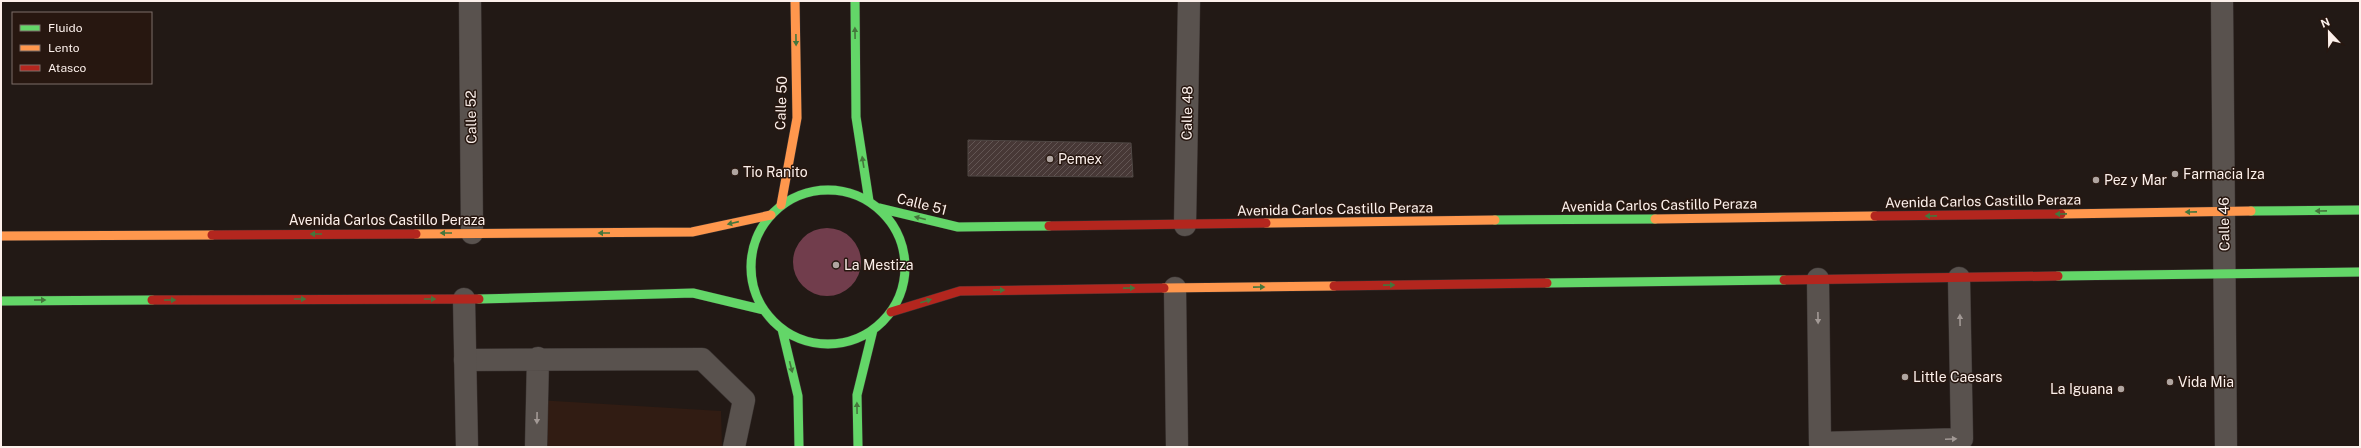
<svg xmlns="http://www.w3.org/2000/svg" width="2361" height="448" viewBox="0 0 2361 448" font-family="'Public Sans',sans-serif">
<defs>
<pattern id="building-hatch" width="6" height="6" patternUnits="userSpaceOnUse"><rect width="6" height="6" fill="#473836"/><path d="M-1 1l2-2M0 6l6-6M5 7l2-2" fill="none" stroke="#625553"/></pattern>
</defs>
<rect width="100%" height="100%" fill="#221915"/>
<path fill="#311c13" d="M537 400 721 411 722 447H535Z"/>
<path fill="#713d4c" d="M793 262a34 34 0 1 1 68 0a34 34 0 1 1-68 0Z"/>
<path fill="url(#building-hatch)" stroke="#504845" d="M968 140 1131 143 1133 177 968 176Z"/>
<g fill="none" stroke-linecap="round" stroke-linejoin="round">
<g stroke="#3a3331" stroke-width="23">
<path id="lane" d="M1818 279 1820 443 1962 439 1959 278
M465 360 702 359 744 400 734 447
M536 447 538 358"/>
</g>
<g stroke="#3a3331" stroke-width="23">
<path id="street" d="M470 1 472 233
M2222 1 2226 447
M1185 225 1189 1
M1175 288 1177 447
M464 299 467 447"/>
</g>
<g stroke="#3a3331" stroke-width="10">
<path id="fast" d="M855 1 856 117 869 201
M751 267a77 77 0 1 1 154 0a77 77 0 1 1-154 0Z
M879 208 958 227 1049 226
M2251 211 2360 210
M1495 220 1655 219
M2058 276 2360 272
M1547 283 1784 280
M479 299 693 293 764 310
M1 301 152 300
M782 329 798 396 799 447
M858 447 857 395 873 330"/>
</g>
<g stroke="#3a3331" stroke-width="10">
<path id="slow" d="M781 205 797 118 795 1
M2061 214 2251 211
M1655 219 1875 216
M1266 223 1495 220
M416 234 692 232 771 215
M1 236 212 235
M1164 288 1334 286"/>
</g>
<g stroke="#3a3331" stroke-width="10">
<path id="jam" d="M1875 216 2061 214
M1049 226 1266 223
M212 235 416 234
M1784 280 2058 276
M1334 286 1547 283
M152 300 479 299
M891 312 960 291 1164 288"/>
</g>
<use href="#lane" stroke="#59524e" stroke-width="22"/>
<use href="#street" stroke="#59524e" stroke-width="22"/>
<use href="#fast" stroke="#63d668" stroke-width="9"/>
<use href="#slow" stroke="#ff974d" stroke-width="9"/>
<use href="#jam" stroke="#b3261e" stroke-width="9"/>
</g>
<defs><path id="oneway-solid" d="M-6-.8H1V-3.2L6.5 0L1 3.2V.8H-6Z"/></defs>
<g fill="#45763c">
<use href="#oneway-solid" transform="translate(855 33) rotate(-91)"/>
<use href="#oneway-solid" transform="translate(796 40) rotate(89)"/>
<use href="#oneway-solid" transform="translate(863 162) rotate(-99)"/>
<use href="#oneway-solid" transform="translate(2321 211) rotate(179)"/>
<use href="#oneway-solid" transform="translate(2191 212) rotate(179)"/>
<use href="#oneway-solid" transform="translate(2061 214) rotate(179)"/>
<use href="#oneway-solid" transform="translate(1931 216) rotate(179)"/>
<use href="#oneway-solid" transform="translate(920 218) rotate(-166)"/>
<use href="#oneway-solid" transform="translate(733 223) rotate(167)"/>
<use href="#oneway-solid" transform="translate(446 233) rotate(180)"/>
<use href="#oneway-solid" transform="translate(604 233) rotate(180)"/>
<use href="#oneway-solid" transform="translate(316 234) rotate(180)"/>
<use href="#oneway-solid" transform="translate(1389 285) rotate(-1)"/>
<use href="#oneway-solid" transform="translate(1259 287) rotate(-1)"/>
<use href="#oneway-solid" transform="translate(1129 288) rotate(-1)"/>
<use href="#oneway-solid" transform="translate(999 290) rotate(-1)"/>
<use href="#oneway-solid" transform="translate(300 299)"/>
<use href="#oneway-solid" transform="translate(430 299)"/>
<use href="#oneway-solid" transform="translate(40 300)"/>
<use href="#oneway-solid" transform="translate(170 300)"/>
<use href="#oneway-solid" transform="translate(926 301) rotate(-17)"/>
<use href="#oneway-solid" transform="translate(791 367) rotate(76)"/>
<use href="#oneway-solid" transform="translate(857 408) rotate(-91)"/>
</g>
<g fill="#a29995">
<use href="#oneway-solid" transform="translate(1818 318) rotate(89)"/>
<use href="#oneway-solid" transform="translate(1960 320) rotate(-91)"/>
<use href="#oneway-solid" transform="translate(537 418) rotate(91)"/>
<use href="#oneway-solid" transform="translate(1951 439) rotate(-2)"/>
</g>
<g fill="#b0a5a0" stroke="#271710" stroke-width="1.5">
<circle cx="1050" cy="159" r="4"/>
<circle cx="735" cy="172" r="4"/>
<circle cx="2175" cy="174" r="4"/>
<circle cx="2096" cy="180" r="4"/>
<circle cx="836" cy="265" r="4"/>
<circle cx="1905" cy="377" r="4"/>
<circle cx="2170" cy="382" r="4"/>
<circle cx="2121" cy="389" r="4"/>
</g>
<g text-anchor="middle" stroke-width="3" stroke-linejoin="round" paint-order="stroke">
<g font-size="14" fill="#fcf0eb" stroke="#271710">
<text transform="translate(781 103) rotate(-88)" y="5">Calle 50</text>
<text transform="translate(1187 113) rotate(-89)" y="5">Calle 48</text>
<text transform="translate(471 117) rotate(-91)" y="5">Calle 52</text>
<text transform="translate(1983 201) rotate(-1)" y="5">Avenida Carlos Castillo Peraza</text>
<text transform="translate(922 204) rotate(14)" y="5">Calle 51</text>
<text transform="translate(1659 205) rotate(-1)" y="5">Avenida Carlos Castillo Peraza</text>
<text transform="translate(1335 209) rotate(-1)" y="5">Avenida Carlos Castillo Peraza</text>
<text x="387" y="225">Avenida Carlos Castillo Peraza</text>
<text transform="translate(2224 224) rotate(-91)" y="5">Calle 46</text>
</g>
<g font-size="14" fill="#fcf0eb" stroke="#271710" text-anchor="start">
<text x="1058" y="164">Pemex</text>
<text x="743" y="177">Tio Ranito</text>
<text x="2183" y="179">Farmacia Iza</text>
<text x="2104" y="185">Pez y Mar</text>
<text x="844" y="270">La Mestiza</text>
<text x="1913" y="382">Little Caesars</text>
<text x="2178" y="387">Vida Mia</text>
<text x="2113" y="394" text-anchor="end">La Iguana</text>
</g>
</g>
<rect width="2361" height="448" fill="none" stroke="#fcf0eb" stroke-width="4"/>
<rect x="12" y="12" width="140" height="72" fill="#271710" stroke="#7c6e68"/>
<rect x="20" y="25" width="20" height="6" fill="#63d668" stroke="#7c6e68"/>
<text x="48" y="32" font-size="12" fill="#fcf0eb">Fluido</text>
<rect x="20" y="45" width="20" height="6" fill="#ff974d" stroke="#7c6e68"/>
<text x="48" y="52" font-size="12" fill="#fcf0eb">Lento</text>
<rect x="20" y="65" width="20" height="6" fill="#b3261e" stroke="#7c6e68"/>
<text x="48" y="72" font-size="12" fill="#fcf0eb">Atasco</text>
<g transform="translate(2329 32) rotate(338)" stroke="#271710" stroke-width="3" paint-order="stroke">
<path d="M0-3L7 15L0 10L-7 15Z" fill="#fcf0eb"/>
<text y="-6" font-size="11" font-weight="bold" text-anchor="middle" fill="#fcf0eb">N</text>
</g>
</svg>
